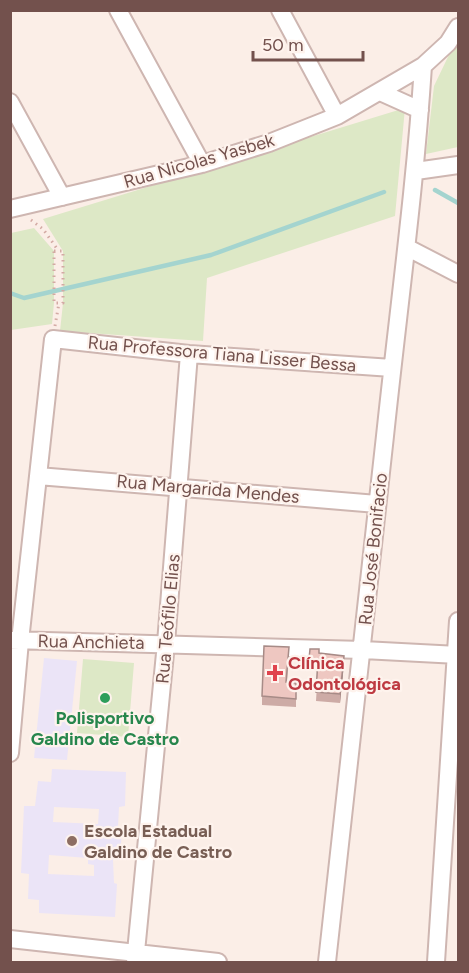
<svg xmlns="http://www.w3.org/2000/svg" width="469" height="973" viewBox="0 0 469 973" font-family="Figtree,sans-serif">
<rect width="100%" height="100%" fill="#fbeee7"/>
<path fill="#ebe4f7" fill-rule="evenodd" d="M44 658 77 661 67 760 34 758Z
M52 769 126 772 125 806 119 807 118 827 122 828 120 860H113L114 883 117 884 115 917 39 913V900L28 899 29 874 21 873 24 806H35L38 781 51 782ZM54 807 99 809 98 824 53 822ZM49 855 88 858V864L94 865V876L48 874Z"/>
<path fill="#dde8c6" d="M458 36V147L426 154 434 86Z
M405 108 395 216 207 278 203 341 60 331 63 303V251L43 219Z
M34 228 54 251V303L52 324 11 330V233Z
M83 659 134 663 128 737 77 733Z"/>
<g fill="none" stroke-linecap="round" stroke-linejoin="round">
<path stroke="#a4d4cf" stroke-width="4.5" d="M435 190 458 203
M10 293 24 298 211 255 384 192"/>
<g stroke="#ceb6b1" stroke-width="20">
<path id="minor" d="M118 10 202 164
M280 10 337 116
M380 92 420 110
M10 102 62 197
M416 171 458 165
M10 209 202 164 269 143 337 116 423 66
M408 248 458 274
M38 476 377 504
M11 640 363 650 458 655
M10 753 20 641 53 339 189 354 392 368
M10 939 218 962
M135 962 166 643 189 354
M327 962C347 787 365 611 385 436 398 312 415 190 423 66L448 43 458 27
M436 962 458 621"/>
</g>
<path stroke="#d3aaa4" stroke-width="3" stroke-dasharray="1.5 4.5" stroke-linecap="butt" d="M31 220 43 229 58 250
M54 251H63V303H54Z
M55 326 59 303"/>
<use href="#minor" stroke="#fff" stroke-width="16"/>
</g>
<path fill="#cdaba6" d="M319 653 344 664 340 703 316 701 318 668 309 667V659Z
M289 656 287 682 296 683V707L262 705V696Z"/>
<path fill="#a78b87" d="M344 656V664L340 703V694Z"/>
<path fill="#eec7c1" stroke="#a78b87" stroke-width="1.5" d="M264 646 289 647 286 682 296 683V699L262 696Z
M310 649H319V653L344 656 340 694 316 692 318 659H309Z"/>
<path fill="#e0444e" stroke="#fef3ed" stroke-width="2" d="M272 664h6v6h6v6h-6v6h-6v-6h-6v-6h6z"/>
<circle fill="#2e9e5b" stroke="#fef3ed" stroke-width="2" cx="105" cy="698" r="6"/>
<circle fill="#8d6e63" stroke="#fef3ed" stroke-width="2" cx="72" cy="841" r="6"/>
<g text-anchor="middle" stroke-width="4.5" stroke-linejoin="round" paint-order="stroke">
<g font-size="18" fill="#73514d" stroke="#fef3ed">
<text transform="translate(199 161) rotate(-16)" y="6">Rua Nicolas Yasbek</text>
<text transform="translate(222 354) rotate(5)" y="6">Rua Professora Tiana Lisser Bessa</text>
<text transform="translate(208 489) rotate(5)" y="6">Rua Margarida Mendes</text>
<text transform="translate(373 549) rotate(-84)" y="6">Rua José Bonifacio</text>
<text transform="translate(168 619) rotate(-85)" y="6">Rua Teófilo Elias</text>
<text transform="translate(91 642) rotate(1)" y="6">Rua Anchieta</text>
</g>
<g font-size="18" font-weight="bold" fill="#be3a42" stroke="#fef3ed" text-anchor="start">
<text x="288" y="669">Clínica<tspan x="288" dy="21">Odontológica</tspan></text>
</g>
<g font-size="18" font-weight="bold" fill="#27864d" stroke="#fef3ed">
<text x="105" y="724">Polisportivo<tspan x="105" dy="21">Galdino de Castro</tspan></text>
</g>
<g font-size="18" font-weight="bold" fill="#785e54" stroke="#fef3ed" text-anchor="start">
<text x="84" y="837">Escola Estadual<tspan x="84" dy="21">Galdino de Castro</tspan></text>
</g>
</g>
<rect width="469" height="973" fill="none" stroke="#73514d" stroke-width="24"/>
<path d="M253 51v9h110v-9" fill="none" stroke="#73514d" stroke-width="3"/>
<text x="262" y="51" font-size="18" fill="#73514d" stroke="#fef3ed" stroke-width="4.5" paint-order="stroke">50 m</text>
</svg>
